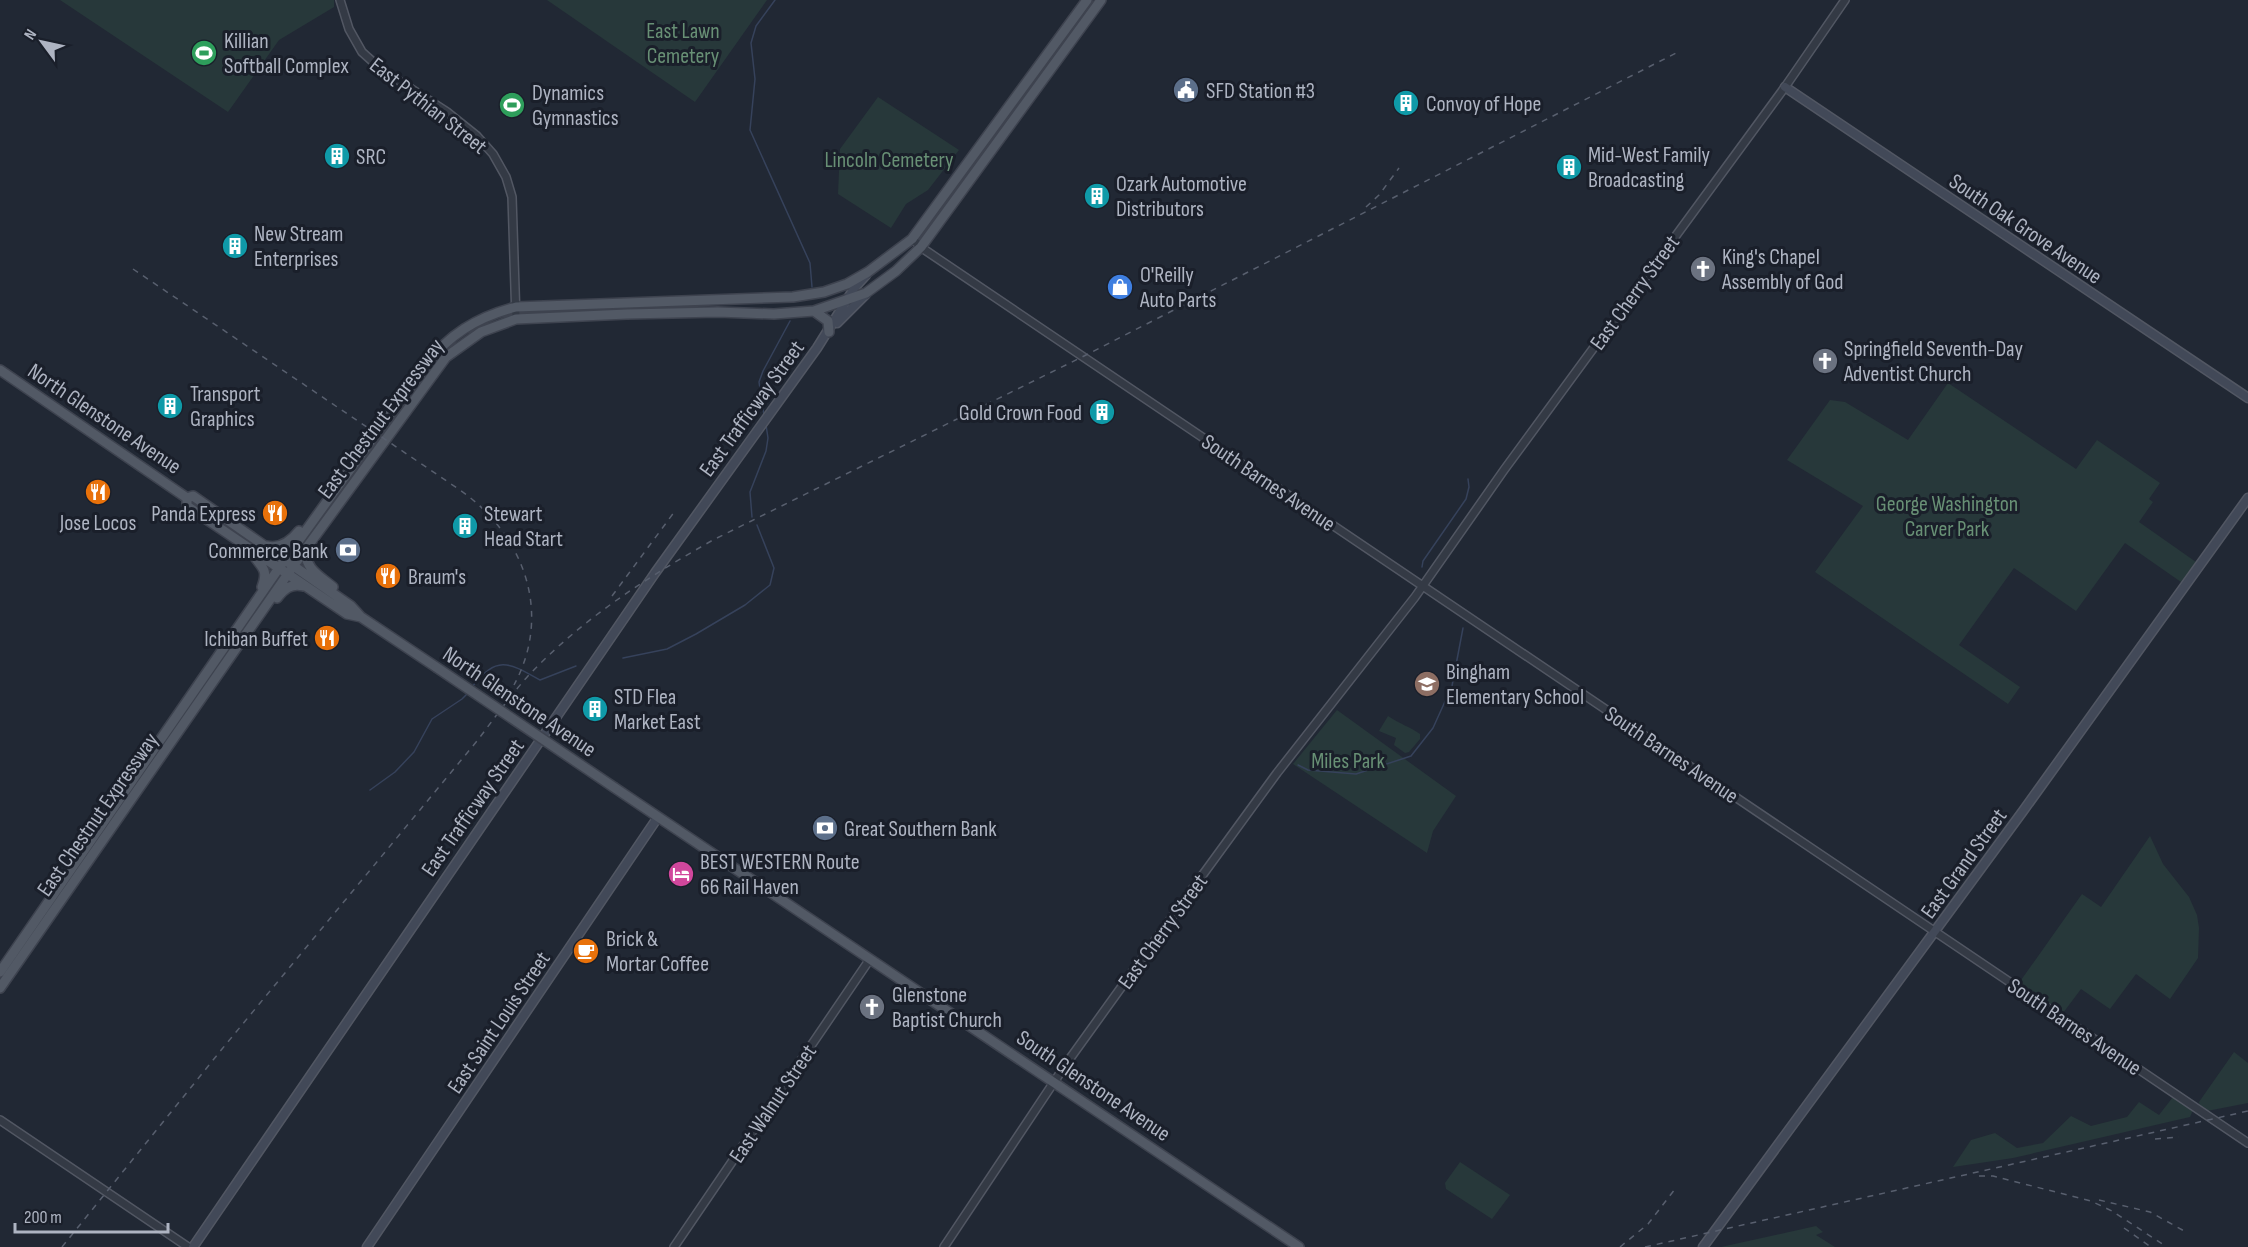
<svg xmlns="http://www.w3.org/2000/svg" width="2248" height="1247" viewBox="0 0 2248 1247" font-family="'Sofia Sans Condensed',sans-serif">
<rect width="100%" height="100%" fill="#212834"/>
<path fill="#27383a" d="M60 0H334V7L279 40 228 112Z
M547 0H767L695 102Z
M878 97 959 150 928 190 906 204 891 228 838 194 840 149Z
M1948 383 2076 469 2097 440 2160 483 2149 499 2153 502 2139 522 2196 562 2181 582 2125 543 2076 611 2014 568 1959 645 2020 687 2008 704 1815 572 1863 506 1787 460 1830 400 1845 402 1908 440Z
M1337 710 1456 796 1433 831 1427 853 1293 764Z
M1388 716C1400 724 1410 727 1420 734V739L1409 752 1405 753 1394 745 1396 738 1379 731Z
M2150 836 2163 864 2189 897 2197 915 2199 928 2198 958 2170 999 2136 974 2110 1009 2081 989 2063 1013 2019 983 2082 894 2101 907Z
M2234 1052 2248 1063V1103L2207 1111 2200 1106 2199 1102Z
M2173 1097 2193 1110 2190 1117 2013 1158 1953 1167 1971 1140 1995 1133 2017 1148 2043 1143 2071 1116 2091 1126 2127 1117 2139 1102 2159 1115Z
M1460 1162 1510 1195 1492 1219 1446 1189 1445 1183Z
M1816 1226 1823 1232 1816 1235 1835 1247H1721Z"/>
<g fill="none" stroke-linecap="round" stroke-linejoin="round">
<path stroke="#36425b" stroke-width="1.5" d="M775 0 756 26 751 43 755 79 750 130 810 263 812 287
M764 415 759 382 763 371 790 321
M752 517 750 492 766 451 768 438 766 425
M1422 567 1423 561 1466 499 1469 487 1468 479
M623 658 667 649 696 634 745 605 770 585 774 568 757 525
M472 687C497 655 508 662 540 680L576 666
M1298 765 1308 770 1356 774 1411 756 1433 728 1452 686 1463 628
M370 790 395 772 414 752 432 719 462 699 467 694"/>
<g stroke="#525763" stroke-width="10">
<path id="tertiary" d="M340 0 349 29 362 52 382 70 447 112 477 136 493 154 506 177 512 197 516 319
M912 239 925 250 2248 1143
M0 1120 188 1247
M674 1247 870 959
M944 1247 1066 1064 1169 921 1277 773 1415 597 1504 470 1785 87 1845 0"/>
</g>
<g stroke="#525763" stroke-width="11">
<path id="secondary" d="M1785 87 2248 398
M837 323 866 294
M193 1247 655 573 817 348 855 287 866 275
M367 1247 658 817
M1703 1247 2023 811 2248 498"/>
</g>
<g stroke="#3e434f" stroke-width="12">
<path id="primary" d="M814 311 828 321 829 332
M0 370 187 498V506L347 614 361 617
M187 498 193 496 351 606 361 617 436 667
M267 546C280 549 291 541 299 531
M307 549C302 567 321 577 333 587
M253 554C261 568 269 568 262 587
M277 598C284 589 291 583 303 586
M615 788 1299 1247
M0 972 279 568 424 367C448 335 477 317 516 307L793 297 824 292 847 284 868 272 912 239 1087 0
M0 988 294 565 446 357 481 332 516 319 627 314 718 312 774 314 814 311 866 293 896 271 921 247 1101 0"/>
</g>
<use href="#tertiary" stroke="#343a45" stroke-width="7"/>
<use href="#secondary" stroke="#424958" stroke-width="8"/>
<use href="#primary" stroke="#525965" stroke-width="9"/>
<path stroke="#585f6e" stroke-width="1.5" stroke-dasharray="6 6" stroke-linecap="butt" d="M1366 207 1379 195 1399 168
M133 269 460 490C524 535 553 613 514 685
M612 596 675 511
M2155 1139 2179 1137
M1979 1176H1993L2091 1201 2112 1211 2164 1245
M2099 1200 2150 1212 2186 1232
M2124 1228 2151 1247
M62 1247 222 1049 477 741C494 719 509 697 528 676 582 619 646 578 713 540L1084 356 1678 52
M1620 1247 1648 1224 1675 1189
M1645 1247 2248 1111"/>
<g stroke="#3e434f" stroke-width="12" stroke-linecap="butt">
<path id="primary-bridge" d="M436 667 615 788"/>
</g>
<use href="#primary-bridge" stroke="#525965" stroke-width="9"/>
</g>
<defs>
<g id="stadium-disc" transform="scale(1.35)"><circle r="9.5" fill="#2e9e5b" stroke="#1a1f2a"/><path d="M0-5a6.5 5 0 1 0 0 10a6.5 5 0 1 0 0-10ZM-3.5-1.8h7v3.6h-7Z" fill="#fff"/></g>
<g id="civic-disc" transform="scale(1.35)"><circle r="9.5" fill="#5c6f8a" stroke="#1a1f2a"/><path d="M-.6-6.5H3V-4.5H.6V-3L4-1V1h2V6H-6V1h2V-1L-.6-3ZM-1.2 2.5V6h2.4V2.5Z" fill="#fff"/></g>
<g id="building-disc" transform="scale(1.35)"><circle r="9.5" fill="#0f9aa8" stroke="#1a1f2a"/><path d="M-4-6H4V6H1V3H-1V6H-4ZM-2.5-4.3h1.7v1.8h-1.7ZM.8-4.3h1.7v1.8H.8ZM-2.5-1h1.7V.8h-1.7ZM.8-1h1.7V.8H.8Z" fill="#fff"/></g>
<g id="church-disc" transform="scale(1.35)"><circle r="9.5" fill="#6b7280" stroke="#1a1f2a"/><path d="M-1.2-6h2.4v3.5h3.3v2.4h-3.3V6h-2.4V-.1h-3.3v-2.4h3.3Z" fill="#fff"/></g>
<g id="shop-disc" transform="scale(1.35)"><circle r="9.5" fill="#3f7fe0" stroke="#1a1f2a"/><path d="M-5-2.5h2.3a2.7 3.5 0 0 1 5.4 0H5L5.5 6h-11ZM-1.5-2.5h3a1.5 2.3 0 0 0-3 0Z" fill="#fff"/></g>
<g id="restaurant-disc" transform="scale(1.35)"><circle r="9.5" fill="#e8710a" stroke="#1a1f2a"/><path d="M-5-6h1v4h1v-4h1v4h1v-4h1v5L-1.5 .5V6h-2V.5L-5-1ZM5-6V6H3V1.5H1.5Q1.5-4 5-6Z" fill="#fff"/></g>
<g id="bank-disc" transform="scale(1.35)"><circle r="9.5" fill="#5c6f8a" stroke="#1a1f2a"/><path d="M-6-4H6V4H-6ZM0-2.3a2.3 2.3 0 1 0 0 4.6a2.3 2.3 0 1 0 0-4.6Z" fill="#fff"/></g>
<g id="school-disc" transform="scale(1.35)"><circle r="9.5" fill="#8d6e63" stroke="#1a1f2a"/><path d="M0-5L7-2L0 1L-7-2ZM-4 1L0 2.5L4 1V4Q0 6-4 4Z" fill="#fff"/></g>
<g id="hotel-disc" transform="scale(1.35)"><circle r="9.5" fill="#d1479c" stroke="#1a1f2a"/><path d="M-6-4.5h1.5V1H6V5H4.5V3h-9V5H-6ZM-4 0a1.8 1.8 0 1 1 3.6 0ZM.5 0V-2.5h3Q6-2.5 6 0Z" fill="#fff"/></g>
<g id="cafe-disc" transform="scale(1.35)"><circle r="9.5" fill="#e8710a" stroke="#1a1f2a"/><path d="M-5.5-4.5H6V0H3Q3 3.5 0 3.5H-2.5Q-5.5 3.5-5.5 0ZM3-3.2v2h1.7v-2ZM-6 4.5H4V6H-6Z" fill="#fff"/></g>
</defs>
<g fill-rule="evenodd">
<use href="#stadium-disc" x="204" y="53"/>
<use href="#civic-disc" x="1186" y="90"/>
<use href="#building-disc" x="1406" y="103"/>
<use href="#stadium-disc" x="512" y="105"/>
<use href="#building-disc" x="337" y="156"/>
<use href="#building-disc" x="1569" y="167"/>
<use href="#building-disc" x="1097" y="196"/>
<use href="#building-disc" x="235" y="246"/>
<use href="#church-disc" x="1703" y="269"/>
<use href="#shop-disc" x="1120" y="287"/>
<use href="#church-disc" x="1825" y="361"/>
<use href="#building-disc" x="170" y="406"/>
<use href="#building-disc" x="1102" y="412"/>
<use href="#restaurant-disc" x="98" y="492"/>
<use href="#restaurant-disc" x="275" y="513"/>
<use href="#building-disc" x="465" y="526"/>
<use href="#bank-disc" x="348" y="550"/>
<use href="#restaurant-disc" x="388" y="576"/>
<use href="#restaurant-disc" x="327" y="638"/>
<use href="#school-disc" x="1427" y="684"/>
<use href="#building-disc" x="595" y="709"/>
<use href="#bank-disc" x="825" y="828"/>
<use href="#hotel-disc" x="681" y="874"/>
<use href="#cafe-disc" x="586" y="951"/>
<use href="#church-disc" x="872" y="1007"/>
</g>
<g text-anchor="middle" stroke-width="6" stroke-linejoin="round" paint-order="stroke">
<g font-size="22" fill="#689075" stroke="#1a1f2a">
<text x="683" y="38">East Lawn<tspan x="683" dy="25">Cemetery</tspan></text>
<text x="889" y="167">Lincoln Cemetery</text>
<text x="1947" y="511">George Washington<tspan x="1947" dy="25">Carver Park</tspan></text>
<text x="1348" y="768">Miles Park</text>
</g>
<g font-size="22" fill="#aeb4c2" stroke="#1a1f2a" text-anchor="start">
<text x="224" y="48">Killian<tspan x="224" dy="25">Softball Complex</tspan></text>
<text x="1206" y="98">SFD Station #3</text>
<text x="532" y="100">Dynamics<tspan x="532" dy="25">Gymnastics</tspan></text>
<text x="1426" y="111">Convoy of Hope</text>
<text x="1588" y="162">Mid-West Family<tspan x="1588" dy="25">Broadcasting</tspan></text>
<text x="356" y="164">SRC</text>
<text x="1116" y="191">Ozark Automotive<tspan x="1116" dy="25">Distributors</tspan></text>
<text x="254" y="241">New Stream<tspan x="254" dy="25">Enterprises</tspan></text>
<text x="1722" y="264">King's Chapel<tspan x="1722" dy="25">Assembly of God</tspan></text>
<text x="1140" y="282">O'Reilly<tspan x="1140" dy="25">Auto Parts</tspan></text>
<text x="1844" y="356">Springfield Seventh-Day<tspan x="1844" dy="25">Adventist Church</tspan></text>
<text x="190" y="401">Transport<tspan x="190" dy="25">Graphics</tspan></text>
<text x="1082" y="420" text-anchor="end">Gold Crown Food</text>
<text x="256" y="521" text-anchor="end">Panda Express</text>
<text x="484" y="521">Stewart<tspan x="484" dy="25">Head Start</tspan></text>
<text x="98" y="530" text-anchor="middle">Jose Locos</text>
<text x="328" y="558" text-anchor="end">Commerce Bank</text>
<text x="408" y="584">Braum's</text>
<text x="308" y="646" text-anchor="end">Ichiban Buffet</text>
<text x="1446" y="679">Bingham<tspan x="1446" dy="25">Elementary School</tspan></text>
<text x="614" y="704">STD Flea<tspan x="614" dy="25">Market East</tspan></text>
<text x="844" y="836">Great Southern Bank</text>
<text x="700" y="869">BEST WESTERN Route<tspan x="700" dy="25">66 Rail Haven</tspan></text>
<text x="606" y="946">Brick &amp;<tspan x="606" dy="25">Mortar Coffee</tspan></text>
<text x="892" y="1002">Glenstone<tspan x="892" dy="25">Baptist Church</tspan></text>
</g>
<g font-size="22" fill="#aeb4c2" stroke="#1a1f2a">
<text transform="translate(429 105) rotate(38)" y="8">East Pythian Street</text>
<text transform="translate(2026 228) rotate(34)" y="8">South Oak Grove Avenue</text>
<text transform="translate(1634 292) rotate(-54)" y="8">East Cherry Street</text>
<text transform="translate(751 408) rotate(-54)" y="8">East Trafficway Street</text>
<text transform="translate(105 418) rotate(34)" y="8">North Glenstone Avenue</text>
<text transform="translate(380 418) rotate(-53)" y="8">East Chestnut Expressway</text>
<text transform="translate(1269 482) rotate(34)" y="8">South Barnes Avenue</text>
<text transform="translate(520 701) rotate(34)" y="8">North Glenstone Avenue</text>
<text transform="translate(1672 754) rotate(34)" y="8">South Barnes Avenue</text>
<text transform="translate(472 807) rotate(-55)" y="8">East Trafficway Street</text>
<text transform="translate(97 814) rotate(-55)" y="8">East Chestnut Expressway</text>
<text transform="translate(1963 863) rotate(-54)" y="8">East Grand Street</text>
<text transform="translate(1162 931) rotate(-54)" y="8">East Cherry Street</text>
<text transform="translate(498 1022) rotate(-56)" y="8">East Saint Louis Street</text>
<text transform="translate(2075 1026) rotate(34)" y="8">South Barnes Avenue</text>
<text transform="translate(1094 1085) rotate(34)" y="8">South Glenstone Avenue</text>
<text transform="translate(772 1103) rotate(-56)" y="8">East Walnut Street</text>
</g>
</g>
<g transform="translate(42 42) rotate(303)" stroke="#1a1f2a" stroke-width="4.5" paint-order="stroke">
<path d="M0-4.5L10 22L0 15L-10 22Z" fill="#aeb4c2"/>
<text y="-9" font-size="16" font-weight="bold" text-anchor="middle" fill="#aeb4c2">N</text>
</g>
<path d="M15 1223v9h153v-9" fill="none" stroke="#aeb4c2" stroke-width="3"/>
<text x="24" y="1223" font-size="18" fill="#aeb4c2" stroke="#1a1f2a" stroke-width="4.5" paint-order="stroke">200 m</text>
</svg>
